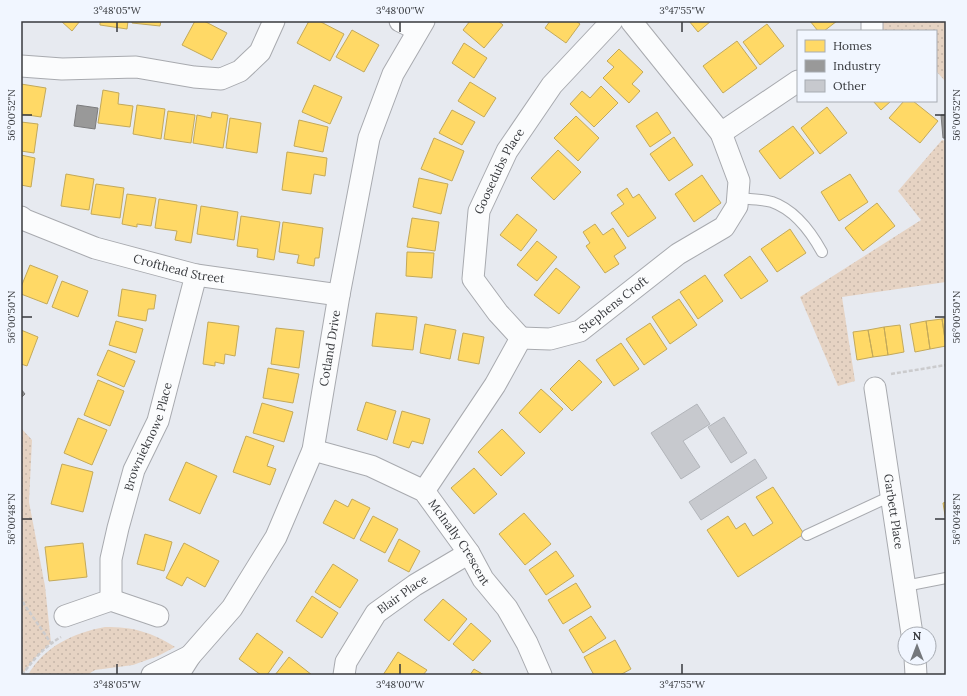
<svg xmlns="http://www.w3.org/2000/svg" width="967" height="696" viewBox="0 0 967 696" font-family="Lora,serif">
<defs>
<pattern id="grass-dots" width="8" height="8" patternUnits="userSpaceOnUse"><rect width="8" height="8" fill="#e6d3c3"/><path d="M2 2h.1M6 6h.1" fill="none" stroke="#c6b6a9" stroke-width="1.8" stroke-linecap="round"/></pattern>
</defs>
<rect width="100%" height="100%" fill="#e7eaf0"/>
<path fill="url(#grass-dots)" d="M872 21H946V82L936 71V31H872Z
M942 140 946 141V282L842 297 855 381 838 386 800 297 921 220 898 191Z
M21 428 32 440 29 502 45 586 51 643 35 658 22 675Z
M105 627C134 627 151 632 175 647L158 656 133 665 95 670 87 675H28C45 646 73 633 105 627Z"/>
<path fill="#ffd966" stroke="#c3a95a" d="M61 21H80L72 31Z
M100 21H128L127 29 100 25Z
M132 21H161L160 26 132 23Z
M195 21H204L227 33 212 60 182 45Z
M309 21H319L344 34 330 61 297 43Z
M470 21H498L503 25 484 48 463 30Z
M550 21H576L580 24 566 43 545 28Z
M689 21H711L698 32Z
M810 21H837L824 31H818Z
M767 24 784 46 760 65 743 42Z
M352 30 379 45 364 72 336 57Z
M737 41 757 68 723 93 703 66Z
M464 43 487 58 474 78 452 63Z
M619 49 643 72 632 84 640 91 629 103 603 78 614 67 607 61Z
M470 82 496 98 484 117 458 101Z
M21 84 46 88 41 117 21 114Z
M314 85 342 97 330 124 302 112Z
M601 86 618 103 594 127 570 104 582 91 590 98Z
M103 90 119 93 118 104 133 106 130 127 98 123Z
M873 101H891L881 110Z
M904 101H913L938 121 920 143 889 118Z
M137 105 165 109 161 139 133 134Z
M827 107 847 133 820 154 801 128Z
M452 110 475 122 462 145 439 133Z
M168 111 195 115 191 143 164 139Z
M212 112 228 115 223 148 193 143 197 115 211 118Z
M657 112 671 133 650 147 636 126Z
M576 116 599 138 578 161 554 138Z
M230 118 261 123 257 153 226 148Z
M299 120 328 127 323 152 294 146Z
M21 122 38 124 34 153 21 151Z
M793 126 814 153 780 179 759 151Z
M674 137 693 165 669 181 650 154Z
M434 138 464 151 452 181 421 169Z
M558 150 581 172 554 200 531 178Z
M287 152 327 158 325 176 314 174 311 194 282 190Z
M21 155 35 158 31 187 21 185Z
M66 174 94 179 89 210 61 206Z
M850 174 868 202 839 221 821 192Z
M702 175 721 203 694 222 675 194Z
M419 178 448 184 441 214 413 207Z
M96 184 124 188 120 218 91 214Z
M627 188 633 198 639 194 656 218 628 237 611 213 624 204 617 195Z
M127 194 156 198 151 226 137 224V227L122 224Z
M159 199 197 205 191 243 175 240 177 231 155 228Z
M877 203 895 226 863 251 845 228Z
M201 206 238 212 234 240 197 234Z
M517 214 537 230 521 251 500 235Z
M241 216 280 222 274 260 257 257 258 249 237 246Z
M412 218 439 222 435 251 407 247Z
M283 222 323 228 319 258H315L314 266 297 263 299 255 279 252Z
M595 224 603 235 613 228 626 248 614 256 619 264 605 273 586 246 590 243 583 232Z
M790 229 806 253 777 272 761 249Z
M537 241 557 257 537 281 517 265Z
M407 252 434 253 432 278 406 276Z
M750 256 768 281 741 299 724 275Z
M30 265 58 276 47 304 21 294V287Z
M556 268 580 287 559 314 534 295Z
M705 275 723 301 698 319 680 292Z
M62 281 88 291 78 317 52 307Z
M122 289 156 295 154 309H148L146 321 118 316Z
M679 299 697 325 670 344 652 317Z
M376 313 417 317 413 350 372 346Z
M946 318V346L942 319Z
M942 319 946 346 930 349 926 321Z
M116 321 143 329 136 353 109 345Z
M926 321 930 349 915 352 910 324Z
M208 322 239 326 235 356 225 354 224 364 215 362V366L203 364Z
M650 323 667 349 644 365 626 339Z
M425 324 456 330 450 359 420 353Z
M900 325 904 352 888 355 884 327Z
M884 327 888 355 873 357 868 330Z
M276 328 304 331 299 368 271 364Z
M21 330 38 337 27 366 21 364Z
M868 330 873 357 857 360 853 332Z
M463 333 484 337 479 364 458 360Z
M621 343 639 369 614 386 596 360Z
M108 350 135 361 124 387 97 375Z
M579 360 602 382 572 411 550 389Z
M268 368 299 374 293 403 263 398Z
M98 380 124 391 110 426 84 415Z
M541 389 563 409 540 433 519 413Z
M366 402 396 411 387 440 357 430Z
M262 403 293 412 284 442 253 433Z
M402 411 430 419 423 444 412 441 409 448 393 443Z
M78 418 107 430 92 465 64 453Z
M502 429 525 453 501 476 478 452Z
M246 436 274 446 267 466 276 469 270 485 233 472Z
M186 462 217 476 200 514 169 500Z
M62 464 93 472 83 512 51 504Z
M474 468 497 494 474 514 451 488Z
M773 487 804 534 738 577 707 530 728 516 736 529 745 523 753 536 773 523 756 497Z
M352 499 370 508 354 539 323 523 335 500 348 507Z
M946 502V521L943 503Z
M524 513 551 544 525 565 499 534Z
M373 516 398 529 385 553 360 540Z
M145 534 172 542 164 571 137 564Z
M399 539 420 551 409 572 388 561Z
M83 543 87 577 49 581 45 547Z
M184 543 219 561 205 587 187 577 182 586 166 578Z
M556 551 574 576 546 595 529 570Z
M333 564 358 580 340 608 315 592Z
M576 583 591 607 563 624 548 600Z
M312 596 338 613 322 638 296 621Z
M443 599 467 619 449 641 424 620Z
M591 616 606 638 583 653 569 630Z
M471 623 491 641 473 661 453 644Z
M257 633 283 652 267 675H261L239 659Z
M615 640 631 669 620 675H594L584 657Z
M398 652 427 670 423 675H383Z
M289 657 312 675H275Z
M474 669 484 675H470Z"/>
<path fill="#999" stroke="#7c7c7e" d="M77 105 98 108 95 129 74 126Z
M941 115H946V138H943Z
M21 389 25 394 21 398Z"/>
<path fill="#c7c9ce" stroke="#b2b5ba" d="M697 404 710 424 683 441 700 467 681 479 651 433Z
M724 417 747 453 731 463 708 427Z
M755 459 767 478 701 520 689 502Z"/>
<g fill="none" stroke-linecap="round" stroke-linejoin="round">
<g stroke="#a8aaaf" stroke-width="12">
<path id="service" d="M738 198C749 199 761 199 772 202 795 210 811 232 822 252
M807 535 891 496
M905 586 946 578"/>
</g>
<g stroke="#a8aaaf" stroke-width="23">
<g id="minor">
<path d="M400 21 418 30"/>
<path d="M872 31V21"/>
<path d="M21 66 62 69 136 67 194 77 221 79 240 71 260 52 274 21"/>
<path d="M721 133 798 81"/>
<path id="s1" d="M21 217 25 220 95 248 196 275 339 295"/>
<path id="s2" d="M521 338 498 313 473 279 479 211 507 151 552 85 612 21"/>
<path id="s3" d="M875 388 912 634"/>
<path id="s4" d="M313 450 371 466 424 491 469 553 483 579 507 608 527 643 541 675"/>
<path id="s5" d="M424 491 495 385 521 338 550 339 580 331 678 254 724 227 737 206 739 181 721 133 631 21"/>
<path d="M111 600 158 616"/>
<path id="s6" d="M65 616 111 600V559L118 528 134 470 158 421 196 275"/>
<path id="s7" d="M190 656 232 608 276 537 313 450 339 295 369 138 393 74 424 21"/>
<path d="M915 658 916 675"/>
<path d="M152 675 190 656 178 675"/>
<path id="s8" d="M344 675 346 662 376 613 415 585 469 553"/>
</g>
</g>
<path stroke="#cbcbcd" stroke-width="2.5" stroke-dasharray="4 2" stroke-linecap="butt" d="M891 374 946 365
M21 596 24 604 51 643
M22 675C33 660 44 647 61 637"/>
<use href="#service" stroke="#fbfcfd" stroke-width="10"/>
<use href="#minor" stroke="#fbfcfd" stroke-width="21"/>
</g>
<path fill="none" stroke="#383a3e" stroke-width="1.5" d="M117 22V32M400 22V32M682 22V32M22 115H32M935 115H945M22 317H32M935 317H945M22 519H32M935 519H945M117 664V674M400 664V674M682 664V674"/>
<g text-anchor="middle" stroke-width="4" stroke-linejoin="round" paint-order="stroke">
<g font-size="12" fill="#383a3e" stroke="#f1f6ff">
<text dy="4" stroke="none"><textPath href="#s2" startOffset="189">Goosedubs Place</textPath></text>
<text dy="4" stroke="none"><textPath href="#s1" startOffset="167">Crofthead Street</textPath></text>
<text dy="4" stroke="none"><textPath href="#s5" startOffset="284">Stephens Croft</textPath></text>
<text dy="4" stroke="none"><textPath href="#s7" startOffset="345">Cotland Drive</textPath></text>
<text dy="4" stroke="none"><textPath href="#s6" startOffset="218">Brownieknowe Place</textPath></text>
<text dy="4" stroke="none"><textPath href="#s3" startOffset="125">Garbett Place</textPath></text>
<text dy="4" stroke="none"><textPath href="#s4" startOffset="181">McInally Crescent</textPath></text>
<text dy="4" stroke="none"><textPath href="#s8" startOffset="103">Blair Place</textPath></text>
</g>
</g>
<rect width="967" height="696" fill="none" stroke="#f1f6ff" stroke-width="44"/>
<rect x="797" y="30" width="140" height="72" fill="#f1f6ff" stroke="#a7abb2"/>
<rect x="805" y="40" width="20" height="12" fill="#ffd966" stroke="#a7abb2"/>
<text x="833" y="50" font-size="12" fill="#383a3e">Homes</text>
<rect x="805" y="60" width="20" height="12" fill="#999999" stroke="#a7abb2"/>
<text x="833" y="70" font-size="12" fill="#383a3e">Industry</text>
<rect x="805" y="80" width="20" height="12" fill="#c7c9ce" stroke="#a7abb2"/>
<text x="833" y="90" font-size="12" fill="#383a3e">Other</text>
<g transform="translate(917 646)"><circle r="19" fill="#f1f6ff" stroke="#a7abb2"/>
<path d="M0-3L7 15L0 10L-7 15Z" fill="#75787c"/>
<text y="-6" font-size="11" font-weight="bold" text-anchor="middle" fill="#383a3e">N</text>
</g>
<rect x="22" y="22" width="923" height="652" fill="none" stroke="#383a3e" stroke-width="1.5"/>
<g font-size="10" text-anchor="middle" fill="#383a3e">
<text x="117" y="14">3°48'05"W</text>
<text x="400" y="14">3°48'00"W</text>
<text x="682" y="14">3°47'55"W</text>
<text transform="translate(11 115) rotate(-90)" y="4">56°00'52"N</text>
<text transform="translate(956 115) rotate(-90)" y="4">56°00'52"N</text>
<text transform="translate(11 317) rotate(-90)" y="4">56°00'50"N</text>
<text transform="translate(956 317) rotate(-90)" y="4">56°00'50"N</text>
<text transform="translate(11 519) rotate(-90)" y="4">56°00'48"N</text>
<text transform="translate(956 519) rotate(-90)" y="4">56°00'48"N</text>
<text x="117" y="688">3°48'05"W</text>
<text x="400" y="688">3°48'00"W</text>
<text x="682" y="688">3°47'55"W</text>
</g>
</svg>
